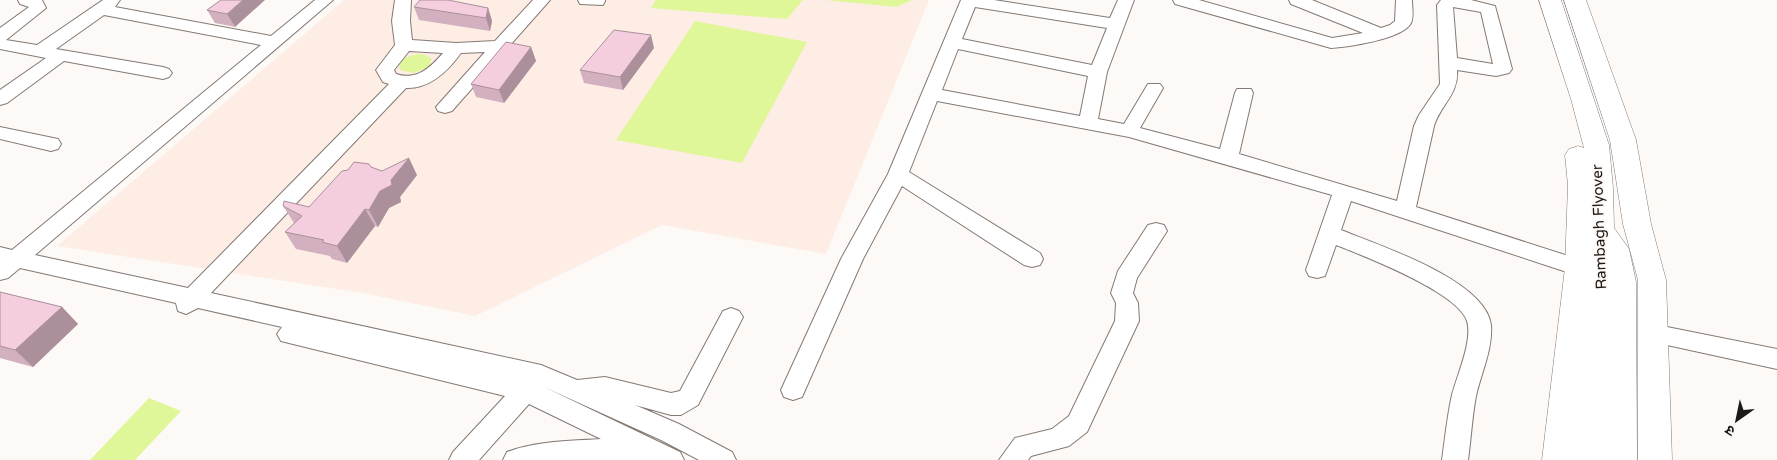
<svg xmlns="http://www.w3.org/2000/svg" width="1777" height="460" viewBox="0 0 1777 460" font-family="'Varela Round','Noto Sans Devanagari',sans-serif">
<rect width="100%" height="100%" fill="#fdf9f6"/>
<path fill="#fdede5" d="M344 0H929L826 254 662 225 475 316 363 293 57 246Z"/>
<path fill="#dff798" d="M656 0H803L787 19 651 8Z
M826 0H912L896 7Z
M695 21 807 42 742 163 616 140Z
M423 54 432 59 428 68 413 73 400 70 399 67C402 56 413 54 423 54Z
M149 398 181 411 135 460H90Z"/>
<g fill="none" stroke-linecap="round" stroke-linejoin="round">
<g stroke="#847974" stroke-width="2">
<path id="minor" d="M18 0H42L46 8 6 40 37 45 103 0H120L115 7 271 36 315 0H333L35 255 188 288 389 84 383 82 376 70 395 45 392 21 395 0H411L410 21 412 40 456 43 495 41 533 0H550L452 111 445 113 438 111 436 107 485 52 461 53C448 71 430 89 406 88L211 293 541 365 577 380 605 377 671 393 680 391 723 311 731 308 739 311 743 317 698 405 681 415H671L635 405 679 424 732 452 736 460H699L661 440 544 387 680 452 684 460H503L507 452C536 441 570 441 601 439L529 404 479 460H449L453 452 505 396 289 343 281 341 277 334 282 327 198 308 186 314 178 311 176 303 20 268 8 278 0 280V247L12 250 261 45 104 15 56 49 163 67 169 69 172 73 169 77 163 79 64 61 7 103 0 105V90L46 58 0 49V28L29 7 20 4ZM409 51 443 53C431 67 417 81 396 74L394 70Z
M578 0H605V1L603 5 580 4Z
M961 0H994L1110 18 1118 0H1134L1107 72 1098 119 1124 124 1148 84H1160L1163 88 1140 128 1220 149 1235 93 1237 89H1251L1253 93 1239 154 1397 201 1414 126 1419 115 1440 84 1437 5 1441 0H1471L1495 6 1512 69 1509 73 1496 76 1457 70C1459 94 1441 104 1434 126L1416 207 1587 262 1590 268 1587 274 1579 276 1351 201 1341 230C1378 245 1486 280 1491 325 1493 349 1481 373 1476 396 1472 417 1471 439 1468 460H1442C1445 439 1447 417 1452 395 1457 375 1473 341 1467 321 1458 292 1364 256 1336 245L1325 276 1317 278 1309 276 1306 270 1332 195 1129 137 937 101 909 172 1040 253 1043 259 1040 265 1032 267 1024 265 902 186 863 259 802 397 793 400 784 397 781 390 841 259 888 174ZM975 7 1107 28 1092 65 962 39ZM1453 7 1481 12 1493 64 1457 58ZM958 49 1088 76 1080 116 942 90Z
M1173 0H1199L1332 38 1363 33 1291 4 1289 0H1312L1381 28 1390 25 1395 21 1396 0H1412C1412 7 1414 17 1411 23 1403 39 1348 47 1331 48L1175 4Z
M0 127 58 139 61 144 58 149 51 151 0 139Z
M1156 223 1164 225 1167 231 1137 278 1133 293 1138 303 1139 321 1087 432 1069 446 1031 456 1028 460H999L1015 438 1052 429 1069 416 1115 321 1116 303 1111 293 1118 271 1148 225Z
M1652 324 1777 349V369L1644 340 1640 333 1644 326Z"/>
</g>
<g stroke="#847974" stroke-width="1">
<path id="major" d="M1539 0H1561L1609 145 1613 188 1614 228 1629 249 1636 282 1637 460H1603V455V460H1542L1565 268 1568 185 1565 155 1569 149 1578 146 1584 148 1571 99Z
M1564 0H1586L1636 140 1651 224 1666 280 1672 460H1638V280L1623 224 1610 140Z"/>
</g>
<use href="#minor" fill="#fff" fill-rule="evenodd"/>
<use href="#major" fill="#fff" fill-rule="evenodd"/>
</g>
<path fill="#d2b0c0" d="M221 0 235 27 215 23 207 10Z
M456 2 488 8 492 21 490 31 419 20 414 7Z
M531 47 536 61 504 103 476 97 471 84Z
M654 48 623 90 584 83 580 70Z
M371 167 382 171 417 175 400 197 401 202 389 208 378 227 375 226 347 263 332 259 330 256 296 249 285 232 294 223 283 206 309 207Z
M0 292 62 307 78 324 33 367 0 358Z"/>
<path fill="#ab909c" d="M243 0H265L235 27 227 14Z
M488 8 492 21 490 31 486 18Z
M651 35 654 48 623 90 620 77Z
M531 47 536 61 504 103 499 90Z
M409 158 417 175 400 197 401 202 389 208 378 227 369 210 380 191 391 180Z
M365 209 375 226 347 263 337 246Z
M62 307 78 324 33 367 15 350Z"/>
<path fill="#f4cddf" stroke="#ab909c" d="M221 0H243L227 14 207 10Z
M420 0H448L488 8 486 18 414 7Z
M614 30 651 35 620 77 580 70Z
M506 42 531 47 499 90 471 84Z
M409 158 391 180 392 185 380 191 369 210 365 209 337 246 322 242 324 240 285 232 302 216 283 206 284 201 309 207 342 171 348 170 354 162 369 164 371 167 382 171Z
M0 292 62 307 15 350 0 346Z"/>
<g text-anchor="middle" stroke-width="4" stroke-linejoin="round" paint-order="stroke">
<g font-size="15" fill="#1d1917" stroke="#fdf9f6">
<text transform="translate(1599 227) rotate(-92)" y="5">Rambagh Flyover</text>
</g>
</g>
<g transform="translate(1737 420) rotate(213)" stroke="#fdf9f6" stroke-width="4" paint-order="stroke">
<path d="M0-4L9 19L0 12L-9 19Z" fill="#1d1917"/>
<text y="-8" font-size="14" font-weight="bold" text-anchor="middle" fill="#1d1917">उ</text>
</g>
</svg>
